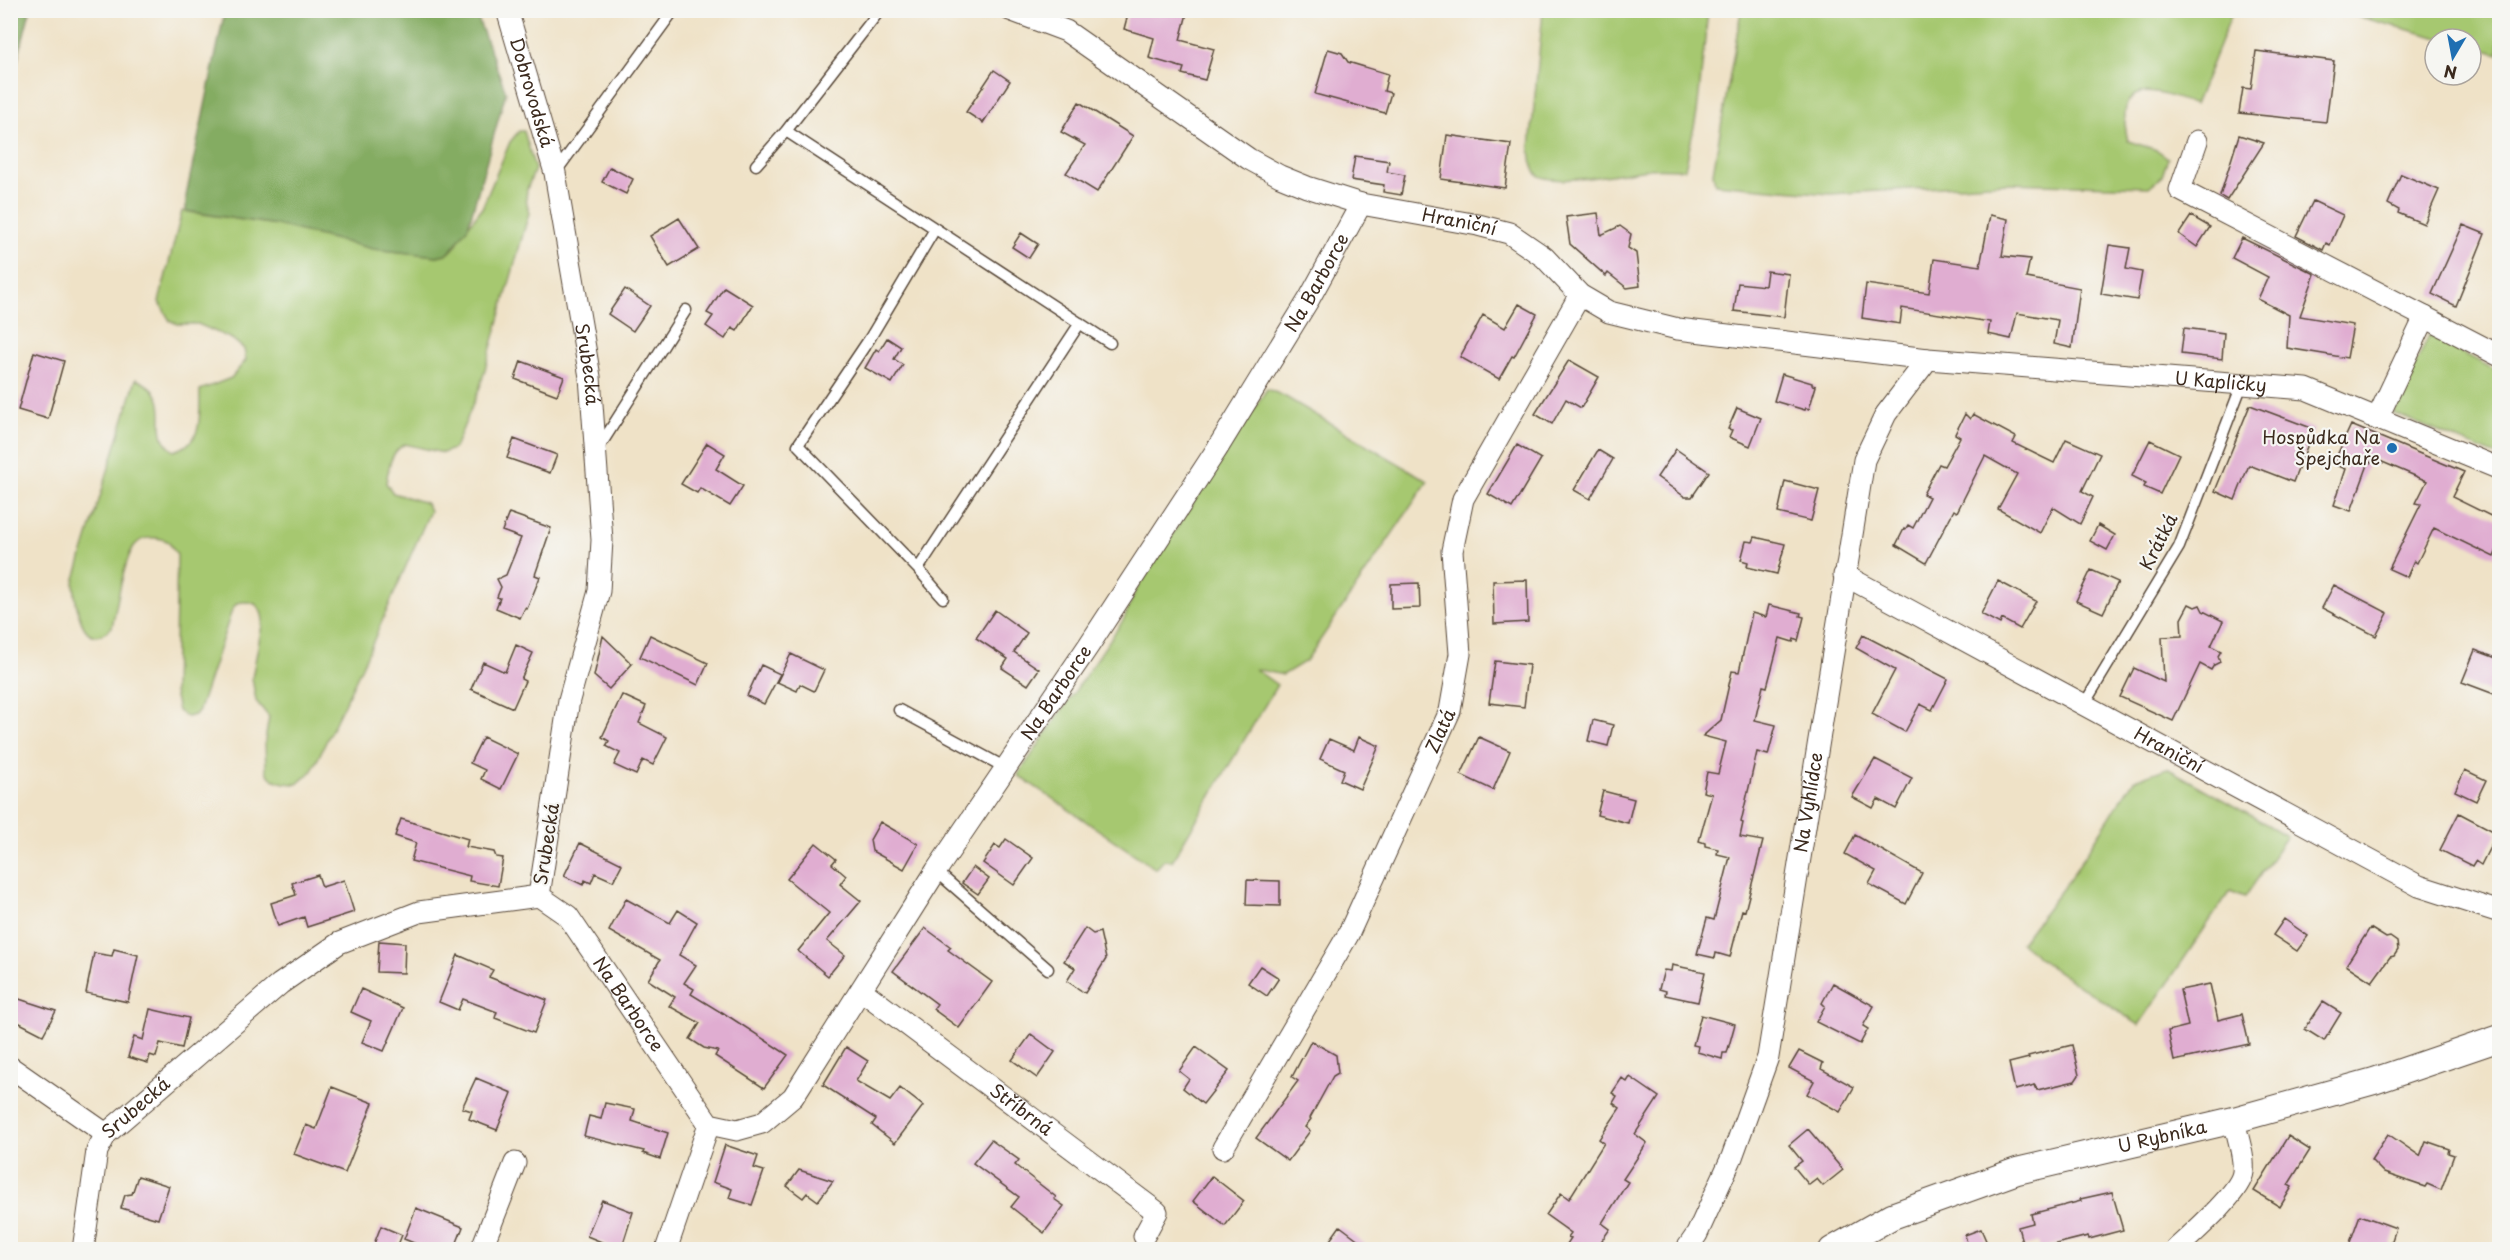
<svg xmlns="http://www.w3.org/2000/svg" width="2510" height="1260" viewBox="0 0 2510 1260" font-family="'Playpen Sans',sans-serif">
<rect width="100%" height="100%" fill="#f6f6f2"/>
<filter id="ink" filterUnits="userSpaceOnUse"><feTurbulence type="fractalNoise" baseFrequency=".0167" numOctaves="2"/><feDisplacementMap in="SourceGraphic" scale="12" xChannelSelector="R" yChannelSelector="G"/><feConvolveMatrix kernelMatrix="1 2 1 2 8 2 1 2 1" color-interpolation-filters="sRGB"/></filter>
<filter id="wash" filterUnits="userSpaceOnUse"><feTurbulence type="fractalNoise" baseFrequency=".008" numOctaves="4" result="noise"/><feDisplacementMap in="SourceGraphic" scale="24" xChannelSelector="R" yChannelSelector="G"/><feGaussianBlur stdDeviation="1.35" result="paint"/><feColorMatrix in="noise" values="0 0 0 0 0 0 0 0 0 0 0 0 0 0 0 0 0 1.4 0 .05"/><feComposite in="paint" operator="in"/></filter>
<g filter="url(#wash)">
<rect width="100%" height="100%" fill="#efe2c7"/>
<path fill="#a6c870" stroke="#707947" stroke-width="1.5" d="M2349 10 2499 11V54L2471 46V39H2443L2348 14Z
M1543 11H1708L1697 113 1685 169C1672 169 1659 168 1647 169 1627 172 1551 188 1537 174 1531 167 1531 157 1530 148Z
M1741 11V10L2233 11 2195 105C2154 89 2113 77 2128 141L2157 150 2168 158 2162 176 2149 187 2005 183 1830 194 1715 184 1713 173Z
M519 131H524L535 169 527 189 526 199 529 213 480 387 457 443 453 449 443 453 405 444C390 452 389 467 386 483L393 493 423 502 427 504 430 511 366 658 312 771 297 784C285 784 270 782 266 770L265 741 269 717 256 701 252 678 263 620C261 603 252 600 237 603L232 610 199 710 195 715 187 717 178 711 174 692 177 555 169 542C159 537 143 535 135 545 124 558 116 609 112 627 81 657 75 601 74 582L136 379C182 398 144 430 174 451 205 442 199 415 200 390L231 378 246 360 244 349 232 339 198 324H178L170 321 159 302 182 211 277 225 373 249 438 256 449 253 456 246 462 234 482 208 510 142Z
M2429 335 2499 372V457L2393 413Z
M1267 389 1284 396 1428 481 1306 661 1283 675 1255 669 1277 685 1172 861 1164 860 1156 869 1018 775 1124 619 1135 592Z
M2167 768 2287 836 2245 897 2230 891 2139 1025 2048 965 2021 943 2069 880 2134 780Z"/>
<path fill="#84ac62" stroke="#606b40" stroke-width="1.5" d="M11 10 30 11 11 85 10 11Z
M225 10 475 11 506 92 468 227 449 253 437 256 373 249 277 225 186 211V196Z"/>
<g id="blocks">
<path fill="#e0add1" d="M1129 10H1188L1180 40 1214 49 1205 80 1182 74 1184 68 1149 58 1154 38 1124 29Z
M1328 49 1342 53 1348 62 1388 74 1384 91 1391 93 1385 113 1315 94Z
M2256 51 2334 61 2326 122 2239 113 2243 88 2251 89Z
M994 70 1010 81 983 123 966 112Z
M1079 102 1133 136 1097 192 1066 173 1085 145 1061 132Z
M1447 135 1511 144 1505 188 1441 179Z
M2239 135 2264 143 2227 200 2220 196Z
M1355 156 1389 161 1387 172 1405 175 1401 195 1383 192 1384 185 1351 180Z
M610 167 633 179 626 194 602 182Z
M2401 174 2439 190 2424 224 2398 213 2399 210 2388 204Z
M2313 201 2343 215 2330 245 2326 243 2323 250 2296 236Z
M1598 213 1601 235 1620 226 1631 234 1628 248 1636 253 1640 286 1627 288 1608 273 1606 276 1570 244 1566 217Z
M1990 215 2008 219 2002 256 2030 259 2026 278 2080 288 2072 348 2054 344 2058 320 2017 313 2011 339 1988 334 1990 322 1902 308 1900 324 1862 318 1866 284 1929 293 1934 259 1980 266Z
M2191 216 2210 227 2197 247 2179 234Z
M679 218 699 249 669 267 650 236Z
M2463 225 2485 234 2456 306 2432 294Z
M1021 233 1038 244 1029 258 1012 247Z
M2242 238 2315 274 2300 316 2353 325 2347 358 2287 348 2289 315 2258 299 2268 277 2232 258Z
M2109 245 2130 248 2126 269 2142 272 2137 300 2101 294Z
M1767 271 1789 274 1784 317 1734 311 1738 283 1765 286Z
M724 287 753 305 737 331 732 328 725 339 706 326 713 316 707 313Z
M625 289 650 306 633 331 608 314Z
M1519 304 1537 314 1514 357 1512 356 1499 379 1460 357 1483 315 1505 328Z
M2184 328 2224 333 2222 359 2181 354Z
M887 338 901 347 894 359 903 365 892 383 865 368 876 349 879 351Z
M34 352 64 361 48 419 18 410Z
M1569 360 1599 377 1581 408 1566 399 1552 424 1535 414Z
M521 361 564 377 557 395 515 379Z
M1782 374 1812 383V385L1816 386 1809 409 1806 408 1805 410 1774 401Z
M2250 405 2314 429 2293 482 2249 465 2235 500 2215 491Z
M1737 408 1761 418 1750 446 1729 437 1732 430 1728 429Z
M1965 414 1970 419 1973 414 2016 437 2013 443 2054 463 2066 439 2100 454 2082 491 2093 497 2080 524 2053 507 2040 533 1998 509 2017 474 1985 456 1957 512 1954 510 1926 563 1896 545 1904 529 1905 530 1908 525 1913 528 1929 497 1923 494 1939 464 1944 466 1960 437 1955 434Z
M2351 425 2464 472 2452 497 2499 520V545L2494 557 2434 528 2417 563 2414 561 2407 577 2389 569 2421 504 2416 503 2427 481 2373 458 2371 463 2369 462 2351 511 2334 505 2346 469 2333 464Z
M514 439 557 455 550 473 507 458Z
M2150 440 2179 454 2160 494 2144 487 2146 483 2132 476Z
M707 443 725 454 716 469 743 486 730 506 700 488 697 493 681 484Z
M1517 445 1541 459 1512 508 1488 494Z
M1676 449 1709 472 1692 497H1685L1657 477Z
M1598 450 1613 459 1590 499 1574 490Z
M1785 481 1819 490 1811 521 1778 513Z
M509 513 551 528 535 575 540 577 527 609 525 608 520 618 496 608 500 598 497 597 501 587 497 579 506 575 521 538 502 531Z
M2098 525 2115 535 2107 550 2090 541Z
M1755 537 1785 544 1777 574 1747 567 1748 562 1741 560 1746 541 1753 542Z
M2091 570 2118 582 2103 613 2076 601Z
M1527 580 1528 622 1494 624 1493 581Z
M1998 581 2036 601 2020 629 2002 619 2000 624 1981 614Z
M1419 583 1420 608 1391 609V584Z
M2334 585 2388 613 2376 636 2322 608Z
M2189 604 2195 607 2200 605 2203 611 2223 621 2211 646 2221 651 2218 656 2220 662 2214 665 2211 670 2200 664 2173 721 2120 697 2134 668 2164 682 2162 637 2182 636 2181 619Z
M1769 605 1801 613 1800 616 1804 617 1798 641 1794 639 1793 642 1780 638 1767 687 1763 686 1755 720 1776 725 1768 755 1757 752 1741 822 1743 823 1740 837 1763 841 1745 911 1742 910 1730 957 1716 953 1715 958 1697 954 1707 918 1714 920 1730 857 1717 854 1718 849 1705 846V843L1699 841 1712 794 1703 792 1707 772 1718 774 1726 742 1703 736 1721 720 1732 671 1739 672 1752 613 1766 617Z
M995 610 1027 633 1014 652 1039 669 1028 685 1002 668 1008 659 976 638Z
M650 635 708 663 698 685 640 657Z
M1863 635 1948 679 1932 710 1920 704 1905 732 1872 714 1895 670 1856 648Z
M603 636 632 664 609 689 594 676Z
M516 645 533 653 521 679 525 681 513 708 471 689 483 662 505 672Z
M2475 650 2499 659V679L2494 694 2462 682Z
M791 654 824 670 814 691 800 684 797 691 777 682Z
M1495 661 1529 665 1524 707 1489 703Z
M761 665 780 674 764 704 747 696Z
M622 695 646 706 639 723 667 737 653 765 643 760 636 775 614 765 620 753 606 746 609 741 602 737Z
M1593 720 1613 725 1608 746 1588 741Z
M483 737 518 754 501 789 481 779 485 770 470 763Z
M1359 737 1379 746 1360 789 1340 780 1344 770 1320 759 1329 739 1354 750Z
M1479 737 1510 751 1493 790 1461 775Z
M1875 759 1912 778 1896 809 1878 799 1873 808 1852 797Z
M2465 770 2486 780 2476 801 2455 791Z
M1603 791 1634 799 1628 823 1597 815Z
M2459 813 2497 833 2481 865 2475 861 2472 866 2440 850Z
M401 819 468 839 466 847 494 852 496 857 503 858 498 886 469 881 470 876 411 861 416 843 395 836Z
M880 822 918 844 904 869 872 851 870 840Z
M1855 835 1922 873 1906 904 1869 884 1876 871 1845 854Z
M1006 839 1033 858 1014 885 983 863 995 845 1000 848Z
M580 843 622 864 613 881 595 873 591 883 585 880 583 885 564 876Z
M816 843 836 859 832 864 846 876 840 884 861 901 827 941 845 955 828 976 798 951 829 913 787 879Z
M973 867 989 879 978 894 962 883Z
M318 875 322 887 344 880 354 912 307 927 304 917 278 926 271 903 296 895 292 883Z
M1247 880 1280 881V906L1246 905Z
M626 899 670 923 678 910 697 922 679 955 696 965 684 983 694 989 691 994 722 1013V1012L788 1055 764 1088 715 1056 718 1051 704 1048 690 1039 700 1023 669 1006 675 997 648 980 660 960 609 931Z
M2284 919 2308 936 2297 951 2273 935Z
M925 928 951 947 948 950 992 982 959 1028 933 1009 937 1004 893 971Z
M1085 928 1093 934 1100 932 1106 959 1085 993 1067 981 1075 968 1064 961Z
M2370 928 2386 938 2390 937 2397 942 2398 950 2394 956 2390 957 2372 982 2346 965Z
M379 941 405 943 404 973 377 972Z
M114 949 138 955 128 1002 86 993 94 953 112 956Z
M458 955 493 970 489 977 547 1000 534 1033 495 1018 497 1012 463 999 458 1010 439 1002Z
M1672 965 1705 972 1698 1002 1665 995 1666 991 1659 989 1664 970 1671 971Z
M1260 966 1279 978 1267 996 1248 983Z
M1833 983 1874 1006 1863 1026 1868 1029 1860 1044 1816 1022 1825 1006 1822 1003Z
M2210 984 2218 1020 2242 1014 2249 1044 2174 1061 2168 1031 2188 1026 2180 990Z
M361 989 403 1008 384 1051 362 1042 371 1021 351 1012Z
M10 996 56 1011 43 1035 10 1018Z
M2323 1002 2341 1013 2324 1041 2305 1029Z
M150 1009 189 1018 182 1048 160 1043 156 1057 150 1055 148 1063 128 1057 134 1037 143 1040Z
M1701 1015 1735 1024 1727 1053H1723L1722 1059 1697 1052 1698 1046 1693 1045Z
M1031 1034 1055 1052 1037 1078 1012 1060Z
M1311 1041 1336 1055 1338 1073 1333 1076 1310 1118 1311 1119 1305 1127 1310 1131 1288 1161 1256 1138 1298 1081 1292 1077Z
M2072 1045 2079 1075 2075 1081 2037 1090 2035 1085 2015 1090 2009 1063 2029 1058 2028 1056Z
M846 1047 868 1061 856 1081 890 1101 900 1088 923 1106 895 1143 872 1125 876 1119 823 1085Z
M1196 1047 1229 1071 1203 1104 1183 1088 1189 1079 1179 1071Z
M1799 1051 1823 1063 1821 1069 1854 1087 1840 1112 1807 1094 1814 1081 1789 1068Z
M1630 1077 1659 1097 1635 1134 1647 1143 1623 1179 1628 1182 1602 1223 1610 1229 1595 1250H1563L1571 1238 1568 1237 1571 1233 1546 1215 1561 1193 1569 1199 1604 1143 1599 1139 1620 1108 1613 1103 1617 1096 1612 1093 1622 1078 1627 1082Z
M476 1078 512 1093 497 1130 469 1119 472 1111 462 1108Z
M332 1087 373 1103 345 1173 294 1154 306 1125 316 1129Z
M605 1103 635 1109 632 1121 668 1133 660 1159 643 1153 644 1151 584 1136 589 1116 601 1119Z
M1808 1129 1843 1170 1823 1186 1817 1179 1809 1185 1794 1167 1802 1161 1789 1145Z
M2388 1134 2420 1156 2426 1141 2449 1149 2448 1153 2454 1155 2441 1190 2427 1184 2425 1187 2384 1173 2371 1160Z
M2288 1136 2310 1150 2288 1185 2292 1187 2280 1207 2254 1191Z
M991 1140 1019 1160 1015 1165 1056 1197 1054 1199 1064 1206 1044 1233 1011 1207 1019 1197 973 1163Z
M725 1145 758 1156 754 1168 764 1171 752 1205 729 1198 732 1189 713 1182Z
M799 1170 833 1181 818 1201 807 1193 803 1198 787 1186Z
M138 1176 169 1186 158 1219 121 1208 125 1195 132 1194Z
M1212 1176 1244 1201 1225 1226 1193 1201Z
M2112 1192 2123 1230 2089 1239 2088 1236 2040 1248 2039 1242 2023 1246 2018 1227 2033 1223 2031 1214 2081 1201 2080 1199Z
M602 1200 633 1212 621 1250 587 1236Z
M416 1208 463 1227 454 1250H431L404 1239Z
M2360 1215 2396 1228 2389 1250H2362L2349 1245Z
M381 1226 402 1235 396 1250H388L374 1244Z
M1340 1226 1372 1250H1323Z
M1981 1229 1990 1250H1969L1965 1235Z"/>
</g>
</g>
<g filter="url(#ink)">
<use href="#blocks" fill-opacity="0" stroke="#564637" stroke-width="1.5"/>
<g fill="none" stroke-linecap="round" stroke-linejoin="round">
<g stroke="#564637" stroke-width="13">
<path id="service" d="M786 131 1110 343
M756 165 786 131 880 10
M555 173 674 10
M935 229 870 338 798 445 918 569 943 598
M598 449 686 310
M918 569 1080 323
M2083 706 2179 547 2243 382
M899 710 1006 768
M936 871 1048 969"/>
</g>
<g stroke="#564637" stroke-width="23">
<g id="minor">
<path id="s1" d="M507 10 555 173 590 377 602 540 599 591 569 700 539 896"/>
<path id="s2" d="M1010 10 1066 31 1249 159 1280 176 1307 187 1361 204 1478 225 1509 233 1544 257 1580 295 1609 312 1678 329 1928 359 2306 389 2500 469"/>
<path d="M2197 141 2180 190 2500 356"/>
<path d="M2377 419 2425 317"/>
<path id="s3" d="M1844 575 2419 886 2500 912"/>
<path id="s4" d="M539 896 568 916 709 1124 737 1130 762 1123 793 1097 936 871 1089 645 1217 449 1309 299 1361 204"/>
<path id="s5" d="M861 990 1157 1212 1144 1236"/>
<path d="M10 1067 106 1134"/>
<path id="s6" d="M1223 1148 1348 935 1450 711 1460 654 1452 551 1463 499 1580 295"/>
<path id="s7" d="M83 1250 97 1151 106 1134 280 984 339 943 419 912 539 896"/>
<path d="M481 1250 515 1163"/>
<path d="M666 1250 709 1124"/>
<path id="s8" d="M1686 1250 1697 1234 1732 1157 1768 1057 1864 460 1886 414 1928 359"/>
<path d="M2175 1250C2191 1235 2241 1192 2243 1172 2245 1157 2237 1136 2234 1120"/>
</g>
</g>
<g stroke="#564637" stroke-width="28">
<g id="tertiary">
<path id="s9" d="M1832 1250 1892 1216 2017 1171 2234 1120 2374 1081 2500 1038"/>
</g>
</g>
<use href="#service" stroke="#fff" stroke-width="10"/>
<use href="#minor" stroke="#fff" stroke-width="21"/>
<use href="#tertiary" stroke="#fff" stroke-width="26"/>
</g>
</g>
<circle fill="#1f6fb2" stroke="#f6f6f2" stroke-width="2" cx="2392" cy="448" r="6"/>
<g text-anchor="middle" stroke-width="4.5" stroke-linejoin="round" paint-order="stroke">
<g font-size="18" fill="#3b2a1e" stroke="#f6f6f2">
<text dy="6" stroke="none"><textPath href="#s1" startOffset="86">Dobrovodská</textPath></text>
<text dy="6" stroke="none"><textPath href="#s2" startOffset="504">Hraniční</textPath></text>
<text dy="6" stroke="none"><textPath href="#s4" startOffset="1350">Na Barborce</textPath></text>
<text dy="6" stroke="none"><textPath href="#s1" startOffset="364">Srubecká</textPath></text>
<text dy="6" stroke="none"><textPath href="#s2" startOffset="1300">U Kapličky</textPath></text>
<text transform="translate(2159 542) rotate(-63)" y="6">Krátká</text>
<text dy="6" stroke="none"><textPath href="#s4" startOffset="864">Na Barborce</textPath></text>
<text dy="6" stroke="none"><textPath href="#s6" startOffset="471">Zlatá</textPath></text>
<text dy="6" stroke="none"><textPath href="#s3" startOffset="369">Hraniční</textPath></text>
<text dy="6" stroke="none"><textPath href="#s8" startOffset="468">Na Vyhlídce</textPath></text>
<text transform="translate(547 844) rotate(-81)" y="6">Srubecká</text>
<text dy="6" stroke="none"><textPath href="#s4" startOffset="142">Na Barborce</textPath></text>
<text dy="6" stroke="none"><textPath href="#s7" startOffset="159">Srubecká</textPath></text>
<text dy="6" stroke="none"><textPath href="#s5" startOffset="200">Stříbrná</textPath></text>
<text dy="6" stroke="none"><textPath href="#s9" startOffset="351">U Rybníka</textPath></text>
</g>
<g font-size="18" fill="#3b2a1e" stroke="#f6f6f2" text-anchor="end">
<text x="2380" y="444">Hospůdka Na<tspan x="2380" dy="21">Špejchaře</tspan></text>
</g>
</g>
<rect width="2510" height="1260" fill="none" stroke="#f6f6f2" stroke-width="36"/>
<g transform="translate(2453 57) rotate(190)"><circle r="28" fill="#f6f6f2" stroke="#aba49d" stroke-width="1.5"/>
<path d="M0-4.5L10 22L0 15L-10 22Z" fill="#1f6fb2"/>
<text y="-9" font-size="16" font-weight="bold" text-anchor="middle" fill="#3b2a1e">N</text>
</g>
</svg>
